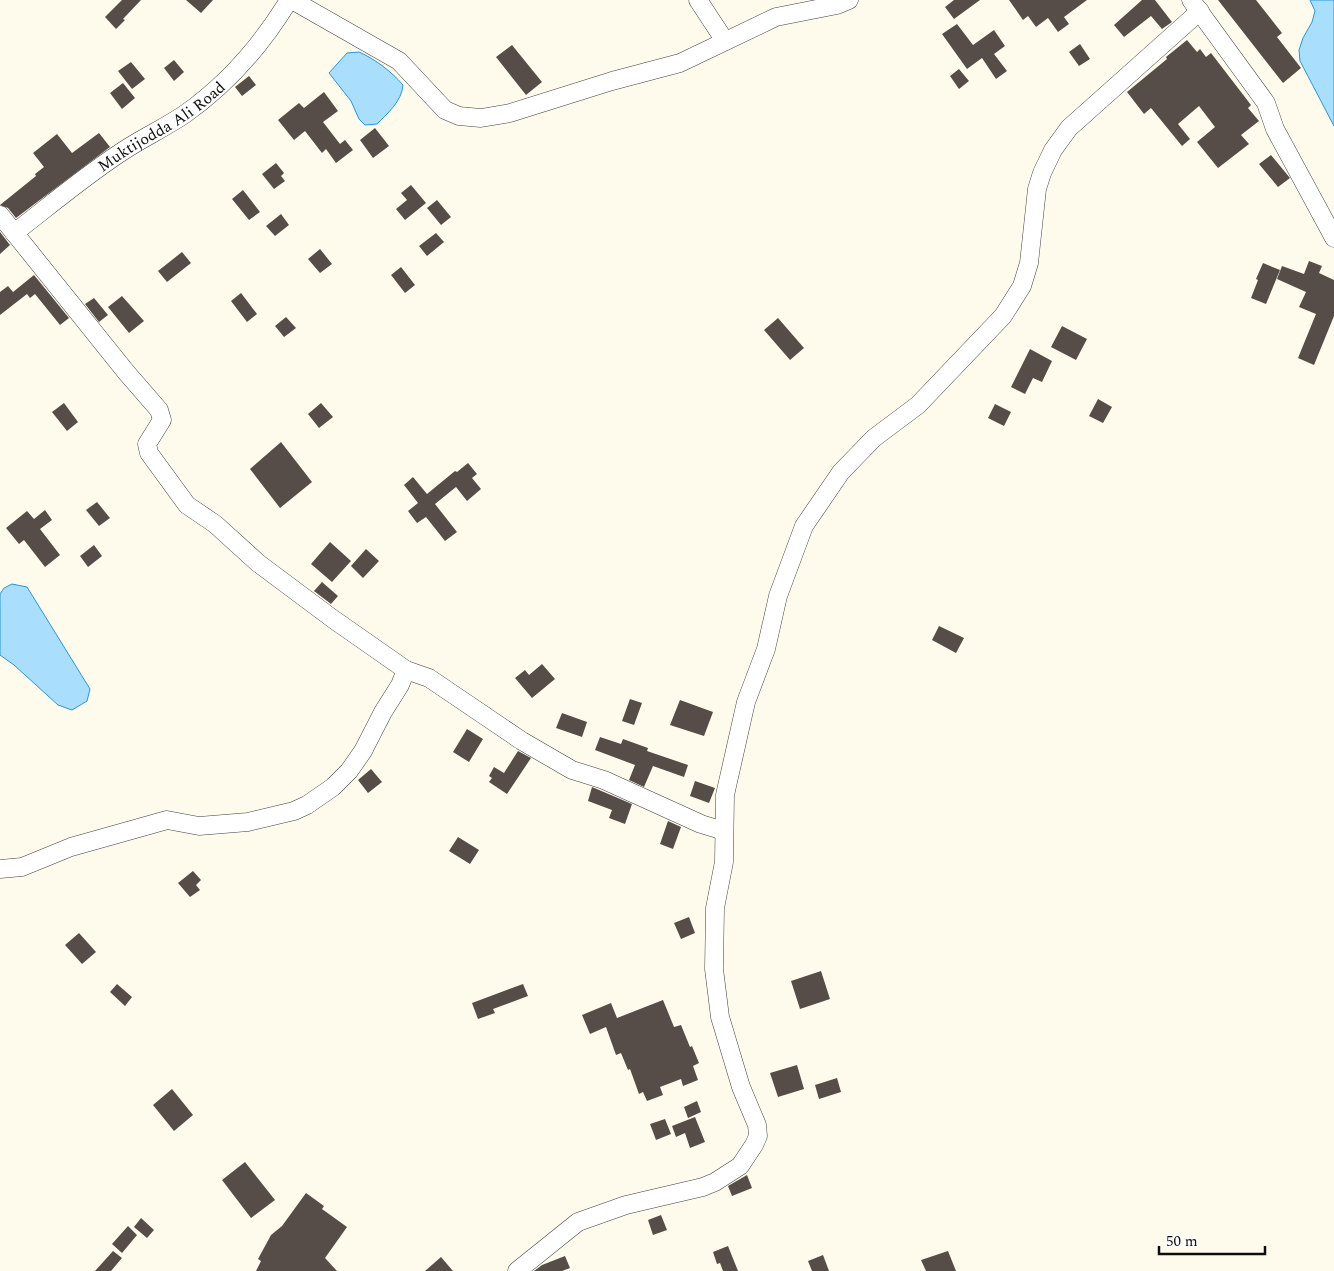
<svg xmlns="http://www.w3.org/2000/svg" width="1334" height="1271" viewBox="0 0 1334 1271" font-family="Spectral,serif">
<rect width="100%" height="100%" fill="#fffbec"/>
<path fill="#aadefd" stroke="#2996dc" d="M1310 0H1334V126L1300 61 1299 50 1303 38 1312 22 1315 11Z
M359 52C375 59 392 72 403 85 402 101 387 114 377 124L365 125 359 119 351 101 329 73 347 53Z
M12 584 27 587 90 689 87 701 72 710 58 705 14 665 0 655V594L4 588Z"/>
<path fill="#564d48" d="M122 0H141L123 19 125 20 116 29 105 17Z
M186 0H213L201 13Z
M954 0H980L954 19 945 7Z
M1009 0H1087L1064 17 1069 24 1058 32 1048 18 1036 27 1028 16 1023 20Z
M1142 0H1155L1172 22 1162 29 1151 16 1124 37 1114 25Z
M1218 0H1256L1282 33 1277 37 1301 68 1283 83Z
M957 24 973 45 994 30 1005 46 994 54 1007 71 996 79 982 58 967 69 942 34Z
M1187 40 1197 52 1200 49 1206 57 1211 53 1251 105 1248 108 1259 121 1241 135 1249 144 1218 168 1197 142 1215 127 1199 106 1178 124 1190 139 1182 146 1151 108 1144 114 1127 92 1167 59 1166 57Z
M1080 44 1090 59 1079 66 1069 52Z
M512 45 542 82 526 95 496 57Z
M174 60 184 72 174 81 164 68Z
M131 62 145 79 132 89 118 71Z
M959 69 969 81 959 89 950 76Z
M249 76 256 85 242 96 235 87Z
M123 83 135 98 122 109 110 93Z
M324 92 338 111 323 122 340 144 345 140 353 150 336 163 326 149 322 153 305 131 294 140 278 120 299 103 304 108Z
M375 128 389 146 373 158 360 140Z
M99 133 110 147 16 218 8 208 0 205 36 176 35 174 44 167 33 153 57 134 72 153Z
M1271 155 1290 178 1278 187 1259 164Z
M276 163 284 173 281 176 285 181 274 189 262 174Z
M411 185 426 203 405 220 396 209 407 200 401 193Z
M243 190 260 212 249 220 232 199Z
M437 200 451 217 441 225 427 208Z
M281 214 289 225 275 236 266 226Z
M0 232 10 245 0 254Z
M436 233 444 242 427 256 419 246Z
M320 249 332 264 320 273 308 259Z
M182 252 191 263 167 282 158 271Z
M1309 261 1322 266 1319 273 1334 280V316L1314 365 1298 358 1316 314 1299 307 1306 292 1277 279 1282 266 1304 274Z
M1263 263 1280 270 1266 304 1251 298 1258 280 1256 279Z
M401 267 415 285 405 293 391 275Z
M34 275 69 318 60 325 35 294 30 298 27 294 0 315V292L8 286 13 292Z
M241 293 257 314 247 322 231 301Z
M122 296 144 321 129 333 108 307Z
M94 298 108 315 99 322 85 304Z
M286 317 296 328 284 337 275 326Z
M778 318 804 348 790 360 764 330Z
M1062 326 1087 339 1076 360 1051 347Z
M1030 349 1052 361 1042 382 1033 378 1025 394 1011 387Z
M1098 399 1112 407 1103 423 1089 416Z
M64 403 78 422 67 431 52 412Z
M321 403 333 417 319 428 308 414Z
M995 404 1011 412 1004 426 988 418Z
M281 442 312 482 280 508 250 469Z
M468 463 477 474 472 478 481 489 467 501 456 487 435 504 457 532 445 541 426 517 417 523 408 511 418 503 404 485 413 477 427 494 455 471 457 472Z
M97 502 110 518 99 526 86 510Z
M45 510 52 520 40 529 60 555 45 567 24 540 19 544 6 528 27 511 34 519Z
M330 542 351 561 332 582 311 564Z
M94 545 102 556 88 567 80 556Z
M366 549 379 561 363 578 351 566Z
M322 582 338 596 331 604 314 591Z
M939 626 964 638 956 653 932 640Z
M542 664 555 679 532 698 515 678 525 670 529 675Z
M630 699 642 703 634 725 622 721Z
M680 700 713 712 704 736 670 725Z
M562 713 587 722 582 737 556 728Z
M467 729 483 739 469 762 453 752Z
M600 737 621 744 623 739 648 748 647 751 688 765 684 777 653 766 644 787 629 780 635 765 595 750Z
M518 751 531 758 507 794 489 782 492 778 489 776 494 767 504 773Z
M371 769 382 782 368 793 358 780Z
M695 781 715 788 709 803 690 796Z
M592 787 632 804 625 824 609 818 612 810 588 801Z
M668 821 681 827 673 849 660 844Z
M458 837 479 850 470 864 449 851Z
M193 871 201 880 196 885 200 890 190 897 178 883Z
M689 917 695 933 681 939 674 923Z
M79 933 96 952 82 964 65 945Z
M821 971 830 999 800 1009 791 981Z
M117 984 132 997 125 1006 110 992Z
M523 984 528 996 493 1009 495 1013 478 1019 472 1003Z
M663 1000 674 1027 681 1025 690 1047 692 1046 699 1063 693 1066 698 1080 683 1086 681 1079 660 1087 663 1095 647 1101 643 1092 639 1094 630 1069 628 1070 621 1053 616 1055 606 1027 590 1034 582 1015 611 1003 617 1018Z
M797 1065 804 1089 778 1097 770 1073Z
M837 1078 841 1092 819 1099 815 1085Z
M172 1089 193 1115 174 1131 153 1105Z
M697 1101 701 1112 688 1118 684 1107Z
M695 1117 705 1142 690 1148 685 1133 676 1137 672 1126Z
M665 1119 671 1134 656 1140 650 1124Z
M245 1162 275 1200 251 1218 222 1180Z
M747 1175 752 1188 732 1196 728 1186Z
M306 1193 324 1206 322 1209 347 1227 325 1258 337 1271H256L261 1261 258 1259 271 1235 282 1226Z
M661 1215 667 1230 653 1235 648 1220Z
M141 1218 154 1230 147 1238 134 1227Z
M128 1226 137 1235 122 1253 112 1244Z
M728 1246 738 1271H723L720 1263 717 1264 713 1252Z
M113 1251 122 1258 111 1271H95Z
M948 1251 956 1271H926L921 1260Z
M823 1255 829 1271H812L808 1261Z
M565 1256 570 1268 562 1271H534L542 1265Z
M441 1257 453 1271H425Z"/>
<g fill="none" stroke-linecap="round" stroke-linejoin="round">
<g stroke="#404040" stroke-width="19">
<g id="minor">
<path d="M292 0 399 61 445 110 459 116 481 118 510 113 612 81 680 63 776 17 837 5 849 0"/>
<path d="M698 0 725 41"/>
<path d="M1191 0 1266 103 1275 129 1334 238"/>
<path d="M0 215 126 372 159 410 162 420 147 444 149 453 187 505 215 524 258 563 333 619 406 670"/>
<path id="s1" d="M14 233C48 207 81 179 117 155 138 140 163 129 185 114 229 83 261 46 289 0"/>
<path d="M0 869 22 867 71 847 167 820 199 826 248 822 294 811 307 805 333 787 349 771 363 751 383 712 400 685 406 670 429 678 522 741 572 770 604 780 701 824 724 831"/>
<path d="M517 1271 578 1222 626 1205 703 1187 715 1182 740 1166 754 1145 758 1136 757 1125 741 1087 720 1017 714 969 715 908 724 862 725 795 746 702 766 649 778 596 804 526 841 472 874 438 918 405 1003 316 1022 286 1029 263 1037 189 1042 173 1053 150 1069 128 1200 11"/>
</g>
</g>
<use href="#minor" stroke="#fff" stroke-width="18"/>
</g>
<g text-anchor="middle" stroke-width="5" stroke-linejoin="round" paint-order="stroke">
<g font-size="16" fill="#0d0d0d" stroke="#fff">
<text dy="6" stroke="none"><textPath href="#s1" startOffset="182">Muktijodda Ali Road</textPath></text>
</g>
</g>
<path d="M1159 1246v8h106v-8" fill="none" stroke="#0d0d0d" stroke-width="2.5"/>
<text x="1166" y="1246" font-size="15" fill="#0d0d0d" stroke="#ffffff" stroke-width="4" paint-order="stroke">50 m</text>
</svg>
